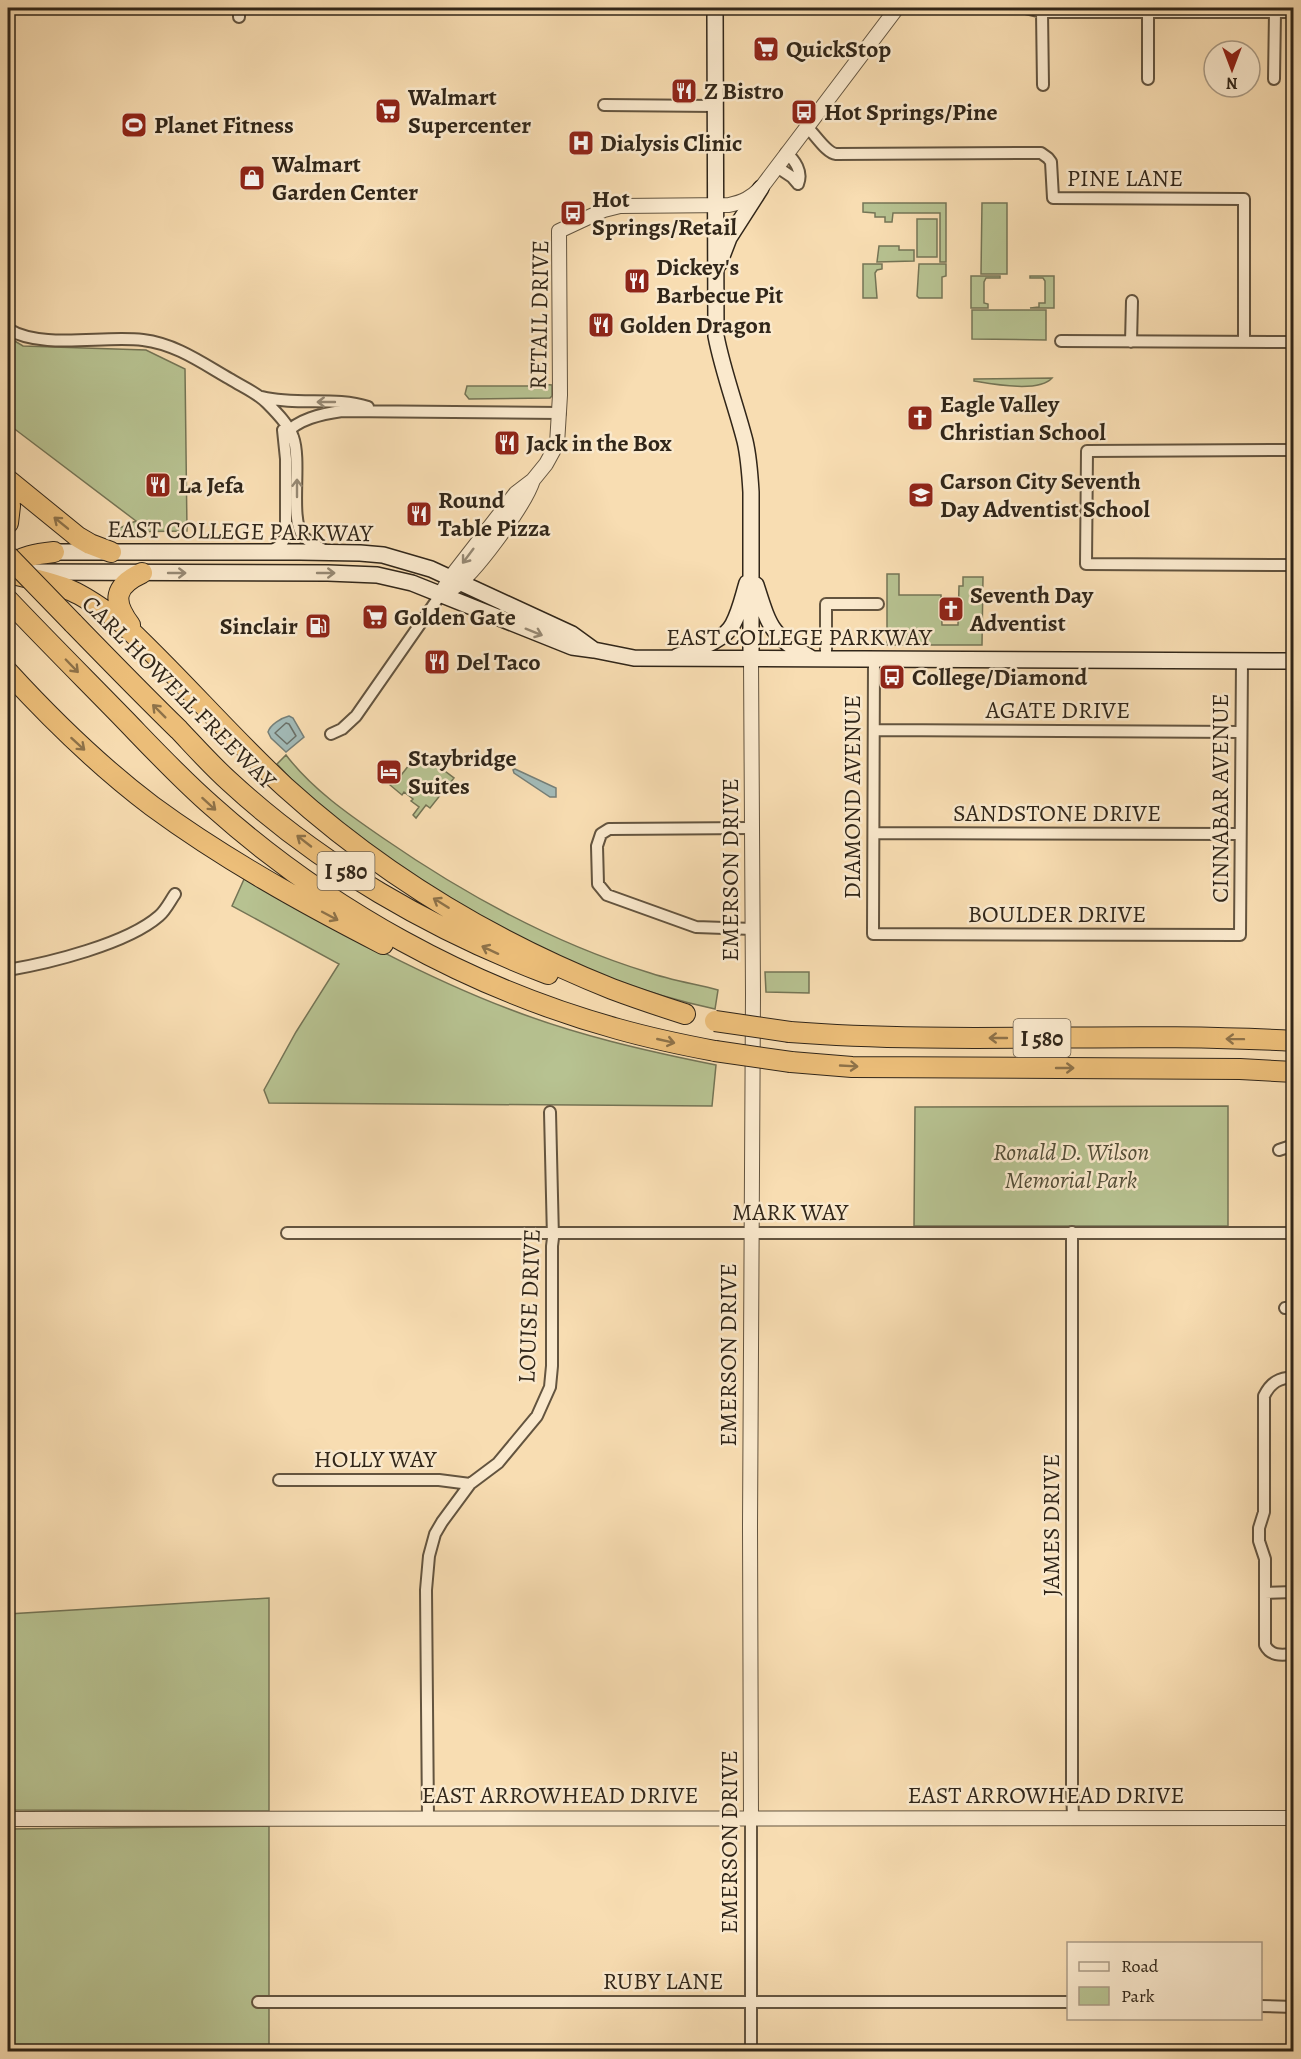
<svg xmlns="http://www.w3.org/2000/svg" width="1301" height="2059" viewBox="0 0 1301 2059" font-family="Alegreya,serif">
<rect width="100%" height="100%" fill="#f8ddb2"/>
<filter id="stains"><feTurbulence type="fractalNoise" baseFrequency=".00333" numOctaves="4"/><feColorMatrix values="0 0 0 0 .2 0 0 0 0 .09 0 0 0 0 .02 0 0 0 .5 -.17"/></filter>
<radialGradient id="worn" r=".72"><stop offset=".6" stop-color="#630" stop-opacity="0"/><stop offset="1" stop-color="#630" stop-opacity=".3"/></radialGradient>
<path fill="#b7c291" stroke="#747455" stroke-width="1.5" d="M863 203H946V262H940V213H893L892 222H885V217H875V213L863 212Z
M982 203H1007V274H981Z
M917 219H937V257H917Z
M879 246H899V250H914V261L877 262Z
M863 264H882V269L877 270 875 273 877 298H863Z
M919 264H946V276L942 277V298H919L917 296Z
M971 276H1000V278H986L984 282V303L988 304V308H971Z
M1030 276H1054V308H1030L1039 307V303H1045V281L1043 278H1030Z
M972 310H1046V340L972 339Z
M8 337 23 346 146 350 185 369 187 531 110 532 136 521 8 424Z
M1052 378C1039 393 992 384 974 381V379Z
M538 384 552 385V396L550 398 469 399 465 394 467 386H533Z
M887 574H899V595H941L942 625H958L959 586H963V577H983L982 645H887Z
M417 750 454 778 430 808 426 805 416 818 413 815 419 807 411 801 413 799 404 792 402 795 390 785 396 777 398 779 413 760 411 758Z
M286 755C312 789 348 814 383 838 464 894 553 943 647 972 670 980 695 984 718 990L715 1009C596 984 486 927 387 857 348 830 309 800 277 764Z
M245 877C331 925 417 974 509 1009 576 1035 646 1051 716 1065L712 1106 269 1103 264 1090 296 1032 339 964 232 906Z
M765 972H809V993L766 992Z
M1228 1106V1226H914L915 1107Z
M269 1598V1811L8 1810V1614Z
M269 1826V2051H8V1829Z"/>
<path fill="#a2bab7" stroke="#757f78" stroke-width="1.5" d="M289 716 293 718 304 737 286 752 271 738 268 732C270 725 281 718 289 716Z
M515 769 556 788V797H550L514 773 513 770Z"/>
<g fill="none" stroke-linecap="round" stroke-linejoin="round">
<path stroke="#6a7068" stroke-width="1.5" d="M286 723 289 724 296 736 287 744 275 733Z"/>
<g stroke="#63543f" stroke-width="14">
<path id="minor" d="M1025 8 1042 12H1294
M1042 12 1043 85
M239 17V8
M1148 79V12
M1274 79 1275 12
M604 105 715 106
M806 126C815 134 826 153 836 154L1041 153 1048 158 1051 162 1053 198 1244 199V342
M786 153C795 160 803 172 798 184
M777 167 792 177 798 184
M8 329C42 350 103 335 143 340 176 344 202 363 230 379 243 387 258 393 268 404 277 413 289 425 293 437 302 462 289 519 303 536 309 543 319 547 326 551
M1061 341 1294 342
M1131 342 1132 301
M262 397C298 406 335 396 368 407
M284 435C298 419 321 414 342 411L560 413
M1294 450 1087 451 1086 564 1294 565
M271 551 281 545 286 536V459L283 430
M826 660V604H878
M874 660 873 934 1240 935 1242 661
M874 730 1241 732
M331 734 342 729 356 716 441 594
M752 828 609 829 601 834 597 846 598 884 607 895 696 927 753 929
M874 833 1240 834
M8 970C49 963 127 944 159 916 166 910 170 901 175 894
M1279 1150 1294 1145
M1072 1232V1785L1073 1818
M287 1233H1294
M1285 1308 1294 1307
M1294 1377C1279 1378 1271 1382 1264 1396V1512L1259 1528V1541L1265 1559V1645C1271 1657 1282 1655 1294 1654
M279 1480H439L470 1484
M1265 1593 1294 1592
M428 1818 426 1590 429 1556 435 1534 442 1522 470 1484 498 1463 537 1416 550 1387 552 1366V1246L553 1238 550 1112
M751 1818V2052
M258 2002H1068
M1260 2006 1294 2007"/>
</g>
<g stroke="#63543f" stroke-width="16">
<path id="tertiary" d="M453 588C474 575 525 505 533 480
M441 594 450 578 516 493 533 480 546 464 557 444 560 395 559 231 604 210 620 206 729 205C743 202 751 198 761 188L897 8
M751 660 753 994 750 1527 751 1818
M8 1819 1294 1818"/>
</g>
<g stroke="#312619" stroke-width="18">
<path id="secondary" d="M715 8 716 336C723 372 736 406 745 441 749 458 750 475 751 492V660
M719 264 729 238 761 188
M43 552H300L360 553 383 555 431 569 572 634 594 650
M27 572 328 573 377 575 412 583 572 647 594 650 634 658 1294 661
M756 585C770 629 771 635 811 658
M676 657C694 649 724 642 733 624 740 611 743 596 747 583"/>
</g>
<g stroke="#312619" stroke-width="22">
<path id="motorway" d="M8 480 78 537 90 544 111 552
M8 492 10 506 8 523
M8 567C22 556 36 554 54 552
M8 573C29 578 52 582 72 591 90 599 105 611 121 622 178 675 228 734 285 787 380 873 492 941 612 989 636 998 660 1006 685 1014
M8 600C46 640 86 680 125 720 153 749 181 779 212 806 327 909 469 988 618 1029 650 1038 683 1045 715 1051
M73 623C108 659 143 695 179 730 196 748 212 766 230 782 321 866 433 930 548 974
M130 625C112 601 114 586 142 573
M8 672C52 720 99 766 152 806 224 859 303 903 383 944
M790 1032C958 1045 1126 1031 1294 1041
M791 1062 852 1067 1240 1069 1294 1072"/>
</g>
<use href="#minor" stroke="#fae9cd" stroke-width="10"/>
<use href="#tertiary" stroke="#fae9cd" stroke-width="14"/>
<use href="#secondary" stroke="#fae9cd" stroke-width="15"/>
<use href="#motorway" stroke="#ecbe79" stroke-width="20"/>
<g stroke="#312619" stroke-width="22" stroke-linecap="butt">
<path id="motorway-bridge" d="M8 556 73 623
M715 1021 790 1032
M715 1051 791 1062"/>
</g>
<use href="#motorway-bridge" stroke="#ecbe79" stroke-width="20"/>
</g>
<defs><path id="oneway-shaft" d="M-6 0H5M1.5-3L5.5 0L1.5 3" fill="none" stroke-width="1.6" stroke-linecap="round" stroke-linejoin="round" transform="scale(1.5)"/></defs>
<g stroke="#968873">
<use href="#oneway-shaft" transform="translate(326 402) rotate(-180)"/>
<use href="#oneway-shaft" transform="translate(297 488) rotate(-90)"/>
<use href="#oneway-shaft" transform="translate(468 556) rotate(127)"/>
<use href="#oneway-shaft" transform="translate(177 573)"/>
<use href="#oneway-shaft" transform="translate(326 573)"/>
<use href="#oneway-shaft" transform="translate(534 632) rotate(22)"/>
</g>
<g stroke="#8e7249">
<use href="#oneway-shaft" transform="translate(61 523) rotate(-141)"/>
<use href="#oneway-shaft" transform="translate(72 666) rotate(46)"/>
<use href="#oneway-shaft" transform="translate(159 711) rotate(-135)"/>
<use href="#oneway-shaft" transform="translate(78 744) rotate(42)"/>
<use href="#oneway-shaft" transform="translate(209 804) rotate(42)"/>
<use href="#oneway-shaft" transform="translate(304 841) rotate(-142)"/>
<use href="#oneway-shaft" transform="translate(441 903) rotate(-148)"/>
<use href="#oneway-shaft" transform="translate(330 916) rotate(28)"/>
<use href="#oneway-shaft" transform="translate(490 950) rotate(-155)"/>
<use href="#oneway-shaft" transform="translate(998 1038) rotate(-180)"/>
<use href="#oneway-shaft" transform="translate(1235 1039) rotate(-179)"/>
<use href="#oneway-shaft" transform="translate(666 1041) rotate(13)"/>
<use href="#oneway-shaft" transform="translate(849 1066) rotate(3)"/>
<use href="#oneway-shaft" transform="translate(1065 1068)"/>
</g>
<defs>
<g id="supermarket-square" transform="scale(1.35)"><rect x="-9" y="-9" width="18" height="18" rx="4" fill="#8f2418" stroke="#fae9cd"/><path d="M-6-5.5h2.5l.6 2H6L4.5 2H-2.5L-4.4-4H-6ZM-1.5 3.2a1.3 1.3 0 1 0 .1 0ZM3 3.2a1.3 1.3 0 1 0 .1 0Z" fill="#fff"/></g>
<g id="restaurant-square" transform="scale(1.35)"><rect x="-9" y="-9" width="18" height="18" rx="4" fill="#8f2418" stroke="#fae9cd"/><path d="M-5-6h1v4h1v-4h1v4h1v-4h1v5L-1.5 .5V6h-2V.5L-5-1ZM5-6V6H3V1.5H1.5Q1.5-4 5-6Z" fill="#fff"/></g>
<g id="bus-square" transform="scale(1.35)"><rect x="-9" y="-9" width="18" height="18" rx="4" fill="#8f2418" stroke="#fae9cd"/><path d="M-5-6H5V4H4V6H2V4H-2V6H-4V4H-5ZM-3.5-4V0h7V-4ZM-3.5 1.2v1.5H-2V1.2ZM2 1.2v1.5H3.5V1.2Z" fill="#fff"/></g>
<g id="stadium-square" transform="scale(1.35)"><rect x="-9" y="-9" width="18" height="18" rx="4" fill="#8f2418" stroke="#fae9cd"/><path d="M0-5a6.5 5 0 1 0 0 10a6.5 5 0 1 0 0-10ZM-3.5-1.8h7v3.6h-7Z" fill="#fff"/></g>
<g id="hospital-square" transform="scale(1.35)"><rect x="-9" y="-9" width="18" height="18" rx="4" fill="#8f2418" stroke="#fae9cd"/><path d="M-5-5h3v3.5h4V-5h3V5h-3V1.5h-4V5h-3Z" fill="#fff"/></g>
<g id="shop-square" transform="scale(1.35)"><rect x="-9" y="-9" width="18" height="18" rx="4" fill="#8f2418" stroke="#fae9cd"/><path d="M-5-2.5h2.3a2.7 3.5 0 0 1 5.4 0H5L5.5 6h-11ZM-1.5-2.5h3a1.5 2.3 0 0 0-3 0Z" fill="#fff"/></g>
<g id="church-square" transform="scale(1.35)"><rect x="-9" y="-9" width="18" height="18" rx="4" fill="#8f2418" stroke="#fae9cd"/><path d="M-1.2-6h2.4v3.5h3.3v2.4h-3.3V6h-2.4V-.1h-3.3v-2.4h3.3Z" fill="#fff"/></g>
<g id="school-square" transform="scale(1.35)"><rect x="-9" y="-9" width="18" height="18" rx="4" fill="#8f2418" stroke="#fae9cd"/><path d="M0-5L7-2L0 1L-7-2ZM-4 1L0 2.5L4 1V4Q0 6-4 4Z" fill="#fff"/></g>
<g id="fuel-square" transform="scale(1.35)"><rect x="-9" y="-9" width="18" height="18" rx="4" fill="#8f2418" stroke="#fae9cd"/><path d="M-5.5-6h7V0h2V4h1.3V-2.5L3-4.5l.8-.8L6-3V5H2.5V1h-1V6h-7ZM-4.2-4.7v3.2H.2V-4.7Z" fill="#fff"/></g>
<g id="hotel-square" transform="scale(1.35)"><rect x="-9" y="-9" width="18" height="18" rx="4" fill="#8f2418" stroke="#fae9cd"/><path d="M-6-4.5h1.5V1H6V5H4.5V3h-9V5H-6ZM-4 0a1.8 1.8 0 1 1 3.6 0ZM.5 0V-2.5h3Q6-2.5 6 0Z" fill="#fff"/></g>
</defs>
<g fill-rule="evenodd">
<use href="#supermarket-square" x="766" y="49"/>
<use href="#restaurant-square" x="684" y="91"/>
<use href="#supermarket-square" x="388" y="111"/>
<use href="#bus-square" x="804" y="112"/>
<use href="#stadium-square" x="134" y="125"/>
<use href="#hospital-square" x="581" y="143"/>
<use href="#shop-square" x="252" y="178"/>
<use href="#bus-square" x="573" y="213"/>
<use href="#restaurant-square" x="637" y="281"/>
<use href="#restaurant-square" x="601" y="325"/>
<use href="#church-square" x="920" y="418"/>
<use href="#restaurant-square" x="507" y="443"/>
<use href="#restaurant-square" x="158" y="485"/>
<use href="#school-square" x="921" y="495"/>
<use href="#restaurant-square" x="419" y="514"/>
<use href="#church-square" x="951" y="609"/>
<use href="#supermarket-square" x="375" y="617"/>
<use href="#fuel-square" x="318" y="626"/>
<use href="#restaurant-square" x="437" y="662"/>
<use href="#bus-square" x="892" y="677"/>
<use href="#hotel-square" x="389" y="772"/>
</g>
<g text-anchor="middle" stroke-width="5" stroke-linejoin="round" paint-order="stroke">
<g fill="#fae9cd" stroke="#6d604f" stroke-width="1.5">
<rect x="317.5" y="852" width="57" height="38" rx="4.5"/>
<rect x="1013.5" y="1019" width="57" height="38" rx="4.5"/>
</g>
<g font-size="22" font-weight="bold" fill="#312619">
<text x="346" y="879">I 580</text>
<text x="1042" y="1046">I 580</text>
</g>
<g font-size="24" font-weight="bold" fill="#312619" stroke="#fae9cd" text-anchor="start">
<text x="786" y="57">QuickStop</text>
<text x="704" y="99">Z Bistro</text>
<text x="408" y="105">Walmart<tspan x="408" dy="28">Supercenter</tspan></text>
<text x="824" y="120">Hot Springs/Pine</text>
<text x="154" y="133">Planet Fitness</text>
<text x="600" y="151">Dialysis Clinic</text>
<text x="272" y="172">Walmart<tspan x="272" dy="28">Garden Center</tspan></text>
<text x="592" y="207">Hot<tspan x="592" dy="28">Springs/Retail</tspan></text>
<text x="656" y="275">Dickey's<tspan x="656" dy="28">Barbecue Pit</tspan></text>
<text x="620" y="333">Golden Dragon</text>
<text x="940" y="412">Eagle Valley<tspan x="940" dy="28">Christian School</tspan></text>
<text x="526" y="451">Jack in the Box</text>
<text x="940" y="489">Carson City Seventh<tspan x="940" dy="28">Day Adventist School</tspan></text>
<text x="178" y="493">La Jefa</text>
<text x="438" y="508">Round<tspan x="438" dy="28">Table Pizza</tspan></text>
<text x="970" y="603">Seventh Day<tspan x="970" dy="28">Adventist</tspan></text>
<text x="394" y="625">Golden Gate</text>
<text x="298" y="634" text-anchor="end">Sinclair</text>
<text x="456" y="670">Del Taco</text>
<text x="912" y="685">College/Diamond</text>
<text x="408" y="766">Staybridge<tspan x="408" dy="28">Suites</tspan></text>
</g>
<g font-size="24" fill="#312619" stroke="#fae9cd">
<text x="1125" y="186">PINE LANE</text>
<text transform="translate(539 315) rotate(-89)" y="8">RETAIL DRIVE</text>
<text transform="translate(240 531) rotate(1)" y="8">EAST COLLEGE PARKWAY</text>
<text x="799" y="645">EAST COLLEGE PARKWAY</text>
<text transform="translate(179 692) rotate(45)" y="8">CARL HOWELL FREEWAY</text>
<text x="1058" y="718">AGATE DRIVE</text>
<text transform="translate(852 797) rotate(-90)" y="8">DIAMOND AVENUE</text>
<text transform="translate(1220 798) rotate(-90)" y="8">CINNABAR AVENUE</text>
<text x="1057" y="821">SANDSTONE DRIVE</text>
<text transform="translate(730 870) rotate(-90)" y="8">EMERSON DRIVE</text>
<text x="1057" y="922">BOULDER DRIVE</text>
<text x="790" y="1220">MARK WAY</text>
<text transform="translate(529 1306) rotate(-88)" y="8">LOUISE DRIVE</text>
<text transform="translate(728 1355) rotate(-90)" y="8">EMERSON DRIVE</text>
<text x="375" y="1467">HOLLY WAY</text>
<text transform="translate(1051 1525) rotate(-90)" y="8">JAMES DRIVE</text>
<text x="560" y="1803">EAST ARROWHEAD DRIVE</text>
<text x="1046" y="1803">EAST ARROWHEAD DRIVE</text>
<text transform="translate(729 1842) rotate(-90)" y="8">EMERSON DRIVE</text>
<text x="663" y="1989">RUBY LANE</text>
</g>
<g font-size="24" font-style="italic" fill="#524d37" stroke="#fae9cd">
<text x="1071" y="1160">Ronald D. Wilson<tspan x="1071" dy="28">Memorial Park</tspan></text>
</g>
</g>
<rect width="1301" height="2059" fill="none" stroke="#f8ddb2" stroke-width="30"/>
<rect x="9" y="9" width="1283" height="2041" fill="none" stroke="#312619" stroke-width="3"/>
<rect x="15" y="15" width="1271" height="2029" fill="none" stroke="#312619" stroke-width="1.5"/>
<rect x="1067" y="1942" width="195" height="78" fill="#fae9cd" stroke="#aa9b85" stroke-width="1.5"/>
<rect x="1079" y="1962" width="30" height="9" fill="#fae9cd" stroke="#aa9b85" stroke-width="1.5"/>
<text x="1121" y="1972" font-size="18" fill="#312619">Road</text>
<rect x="1079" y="1987" width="30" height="18" fill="#b7c291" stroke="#aa9b85" stroke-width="1.5"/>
<text x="1121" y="2002" font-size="18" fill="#312619">Park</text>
<g transform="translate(1232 69) rotate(180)"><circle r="28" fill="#fae9cd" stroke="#aa9b85" stroke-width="1.5"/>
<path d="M0-4.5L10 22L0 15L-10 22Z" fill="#8f2418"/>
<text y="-9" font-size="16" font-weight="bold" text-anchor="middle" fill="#312619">N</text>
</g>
<rect width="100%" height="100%" filter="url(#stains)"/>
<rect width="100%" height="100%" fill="url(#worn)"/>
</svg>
